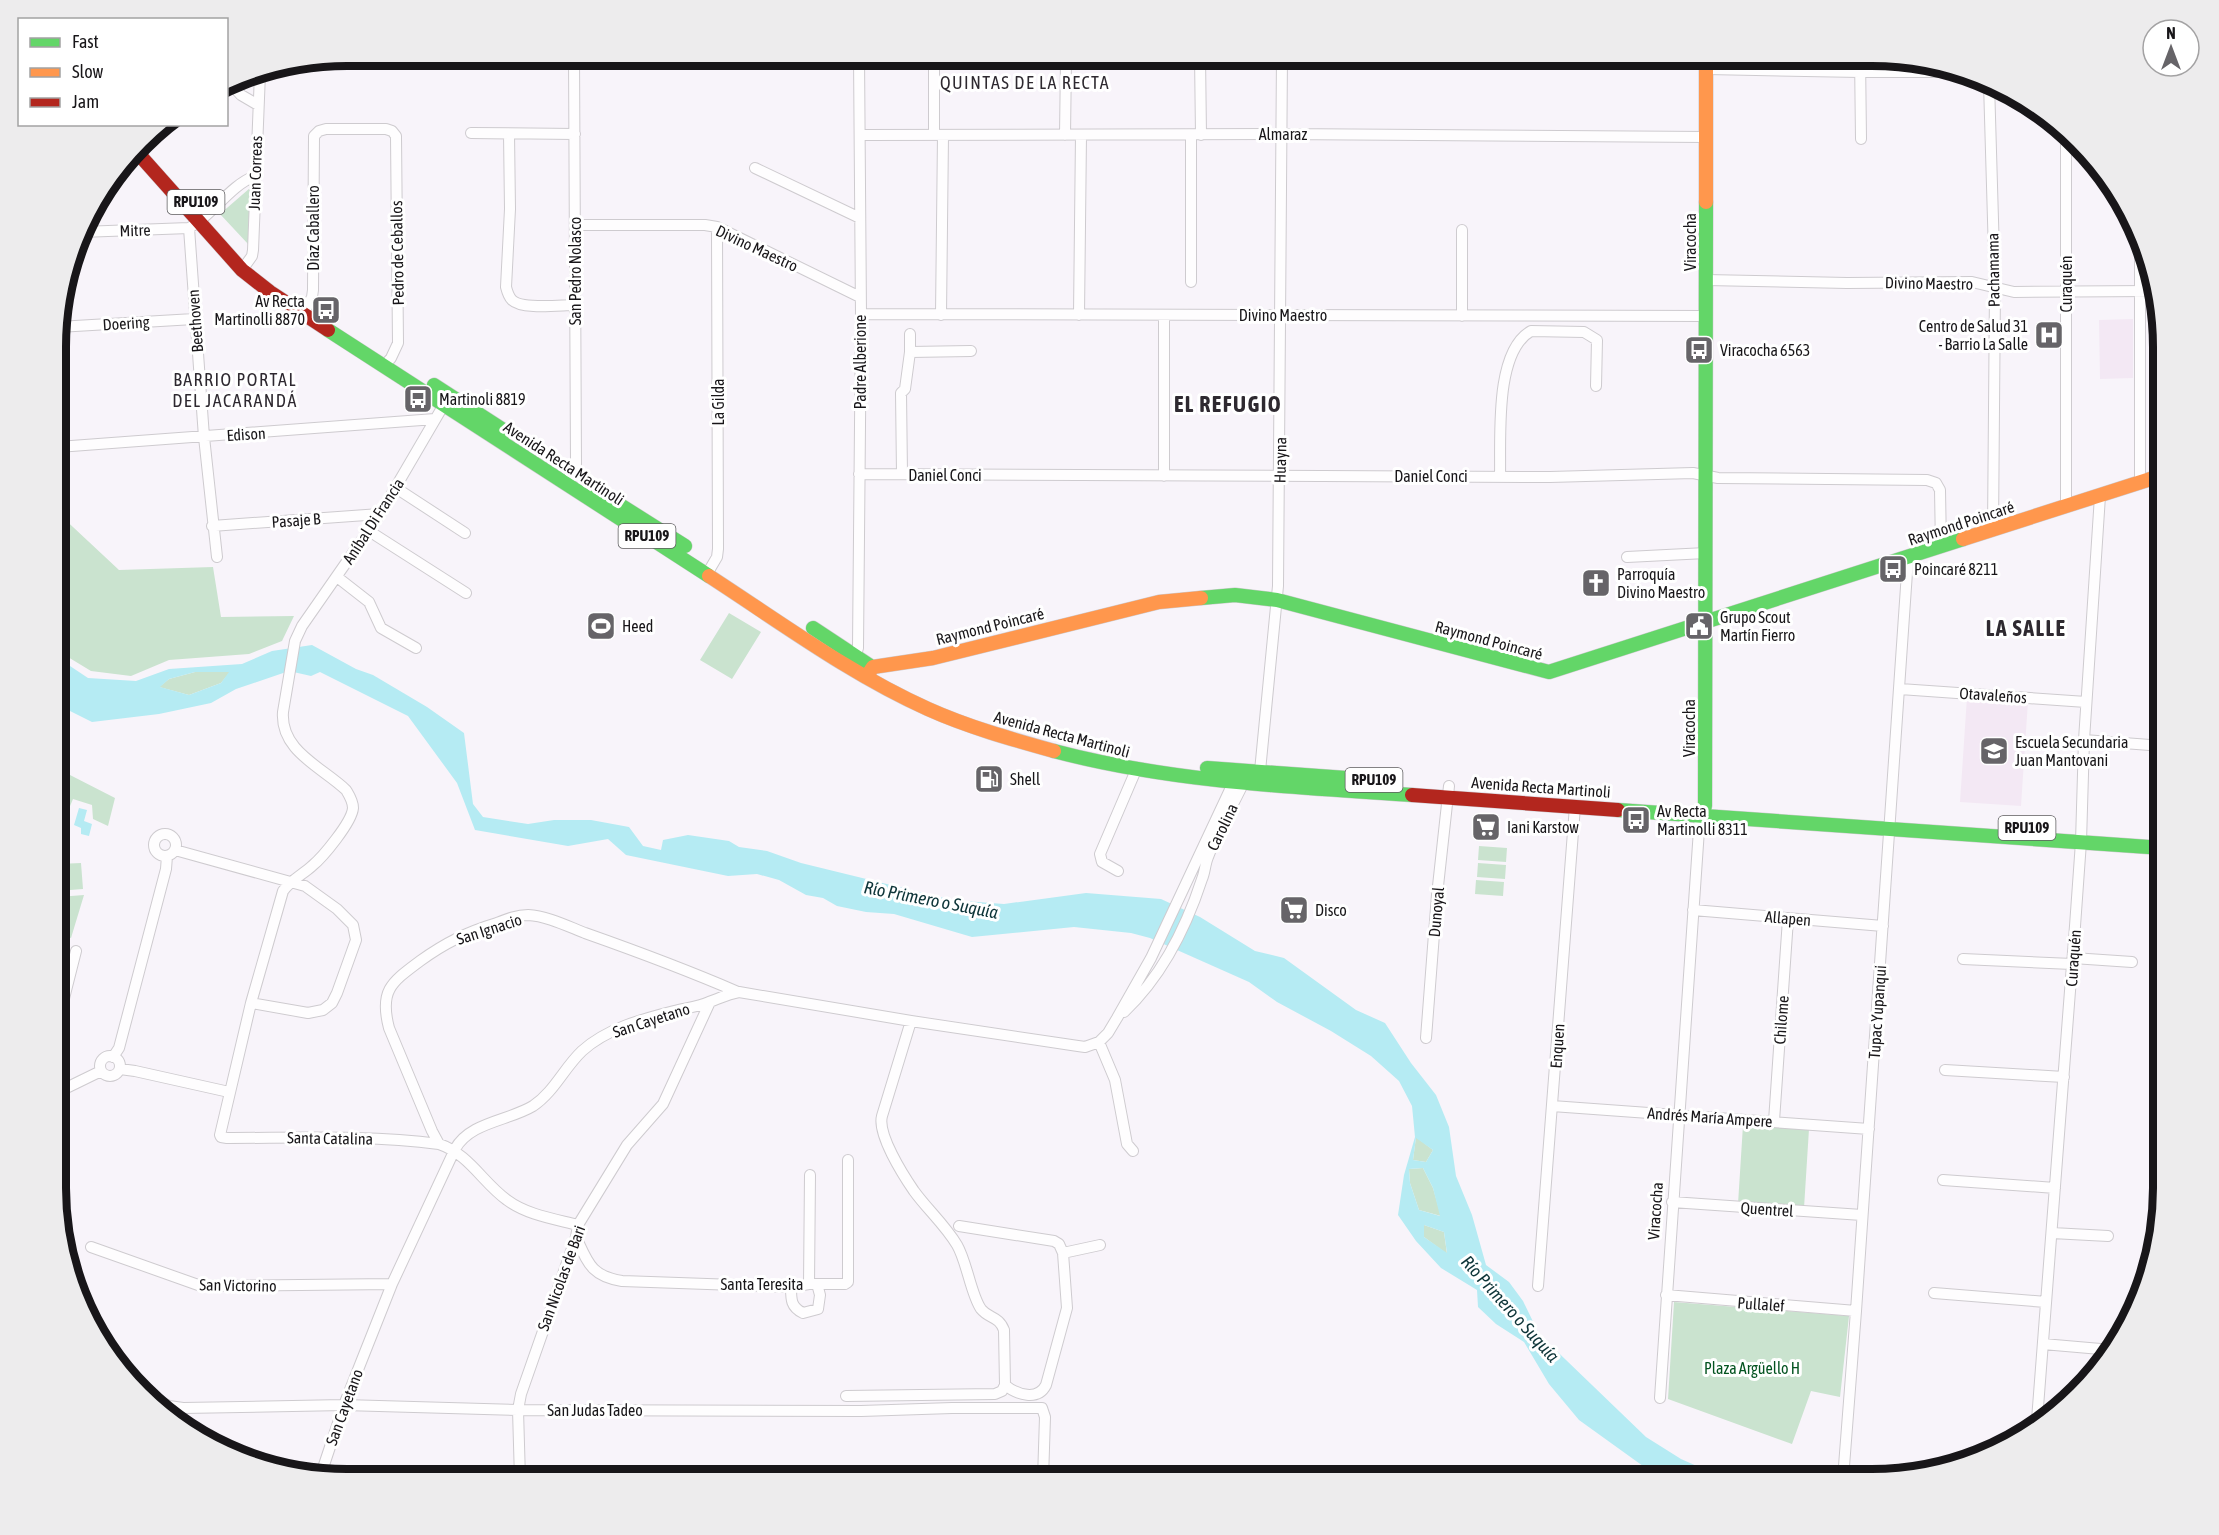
<svg xmlns="http://www.w3.org/2000/svg" width="2219" height="1535" viewBox="0 0 2219 1535" font-family="'Asap Condensed',sans-serif">
<rect width="100%" height="100%" fill="#f8f4fa"/>
<path fill="#f3e8f4" d="M2133 319V378L2100 379 2099 320Z
M1967 697 2028 701 2021 806 1960 802Z"/>
<path fill="#cae3cf" d="M250 188 248 244 220 214Z
M58 513 119 570 213 567 221 617 294 616 282 641 249 654 169 660 131 676 91 671 58 651Z
M729 613 761 632 732 679 700 660Z
M195 672H230L221 683 189 695 159 687 169 679Z
M58 752 70 775 115 798 108 826 93 819 92 805 73 799 65 818 58 821Z
M1479 846 1507 848 1506 862 1478 860Z
M81 863 83 889 58 891V864Z
M1478 863 1506 865 1505 879 1477 877Z
M1476 880 1504 882 1503 896 1475 894Z
M84 895 71 938 58 934V897Z
M1743 1125 1809 1129 1804 1208 1738 1204Z
M1416 1137 1433 1150 1426 1162 1413 1160Z
M1423 1168 1433 1188 1441 1216 1419 1210 1410 1183 1409 1169Z
M1424 1225 1444 1232 1447 1254 1424 1237Z
M1674 1302 1849 1316 1840 1397 1811 1391 1792 1444 1668 1399Z"/>
<path fill="#b5ebf3" fill-rule="evenodd" d="M312 645 356 669 373 675 427 707 464 733 473 804 483 817 528 824 554 820H591L629 827 643 846 661 850 663 840 688 835 729 841 739 847 767 851 801 863 952 900 1004 904 1086 893 1161 899 1200 917 1255 951 1284 958 1356 1010 1385 1023 1411 1063 1436 1095 1449 1127 1456 1176 1472 1215 1486 1265 1509 1282 1523 1301 1539 1334 1646 1437 1681 1459 1726 1479H1661L1579 1420 1549 1384 1524 1342 1496 1324 1478 1307 1477 1290 1441 1268 1416 1241 1398 1215 1404 1175 1415 1137 1412 1106 1399 1081 1371 1056 1331 1031 1277 1002 1249 982 1150 938 1131 933 1074 927 972 937 894 914 866 912 837 906 823 898 806 895 779 880 757 874 728 876 626 855 608 839 568 846 475 830 457 783 408 716 320 672 311 676 289 671 236 689 211 703 159 714 92 722 58 705V658L88 678 136 681 169 669 242 664 272 651ZM195 672H229L221 683 189 695 160 687 169 679ZM1416 1138 1433 1150 1426 1162 1413 1160ZM1423 1168 1433 1188 1440 1216 1419 1210 1410 1183 1409 1169ZM1424 1225 1444 1232 1447 1253 1424 1237Z
M79 808 87 810 84 821 92 824 89 836 81 834V828L74 825Z"/>
<g fill="none" stroke-linecap="round" stroke-linejoin="round">
<g stroke="#cecbcf" stroke-width="12">
<path id="street" d="M1200 56 1201 135
M1860 56 1861 139
M934 58V135
M1707 69 1860 72H1967
M229 82 241 95 258 105
M1989 83 1995 288 1993 529
M471 133 575 134
M509 134 510 209 506 287C507 291 509 297 512 300 522 310 560 305 575 305
M860 135 1282 134 1706 137
M1065 135 1066 60
M1191 135V282
M755 168 860 218
M575 225H705L717 227 860 297
M189 228 204 437 217 557
M1462 230V316
M81 232 189 228C213 215 229 186 255 176
M242 270 252 256 253 250 260 73
M1706 280 1847 283 1972 282 2014 292 2152 291
M861 314 1706 316
M303 315 312 297 313 290 314 136 319 131 326 129H386L392 131 396 136 398 343 391 358 384 366
M941 315 943 135
M1079 315 1081 135
M1164 315V476
M58 327 194 319
M910 352 971 351
M58 447 435 419
M859 474 1550 477 1693 473 1718 478 1927 480 1936 483 1940 490 1941 547
M902 474 901 393 905 389 910 352V334
M1500 477C1501 438 1494 352 1531 331L1584 332 1597 340 1596 386
M2140 482V251
M566 483 576 464 574 56
M396 488 465 533
M2066 506V134
M212 526 380 514
M369 531 466 593
M1627 557 1706 553
M707 574 717 557 718 549 717 227
M337 577 369 602 381 628 416 648
M854 661 858 648 861 314 859 56
M1900 689 2086 702
M2084 740 2163 746
M154 845a11 11 0 1 1 22 0a11 11 0 1 1-22 0Z
M175 850 305 886 337 909 353 925 356 940 337 993 332 1003 323 1010 308 1013 251 1003
M1118 871 1102 862 1100 854 1136 770
M1693 910 1883 926
M2073 958 2132 962
M1963 959 2072 964
M1124 1012C1161 977 1186 928 1202 879 1205 872 1205 864 1208 857 1218 831 1232 807 1244 782L1251 775 1260 771 1278 586 1282 56
M911 1021 882 1116C877 1134 903 1175 914 1191 927 1209 945 1225 957 1245 967 1262 971 1295 981 1309 989 1319 999 1316 1004 1330L1005 1385C1017 1395 1038 1401 1046 1385L1067 1308 1063 1253
M58 1022 76 951
M1426 1038 1437 895 1449 786
M1099 1042 1115 1080 1127 1144 1133 1151
M100 1066a10 10 0 1 1 20 0a10 10 0 1 1-20 0Z
M113 1057 119 1048 166 869 167 856
M120 1069 135 1071 229 1092
M1945 1070 2064 1077
M58 1092 101 1071
M1552 1106 1869 1129
M1774 1121 1788 919
M439 1144C369 1135 298 1138 227 1138L221 1137 220 1135 251 1003 283 891C291 880 302 875 312 866 323 857 352 822 353 808 353 801 349 795 346 790 322 767 280 751 283 712L295 641 302 626 380 514 446 401
M1943 1180 2055 1188
M1672 1202 1862 1215
M578 1225C555 1219 527 1215 507 1200 483 1183 469 1154 439 1144L432 1131 389 1028C379 990 392 982 420 961 445 943 467 932 497 923 507 919 517 915 528 915 547 916 567 926 585 933 636 951 687 970 738 992
M959 1226 1054 1241 1059 1244 1063 1253 1100 1245
M2052 1233 2108 1236
M576 1237C588 1263 591 1276 622 1281L791 1287 809 1284H845L848 1282V1160
M91 1247 201 1286 392 1284
M809 1284 810 1175
M1538 1286 1575 806
M791 1287C791 1300 791 1307 803 1313L818 1309 820 1295 817 1284
M1934 1293 2046 1302
M1666 1295 1856 1311
M2043 1344 2112 1350
M846 1396 995 1394 1002 1391 1005 1385
M150 1397 169 1406 183 1408 344 1405 518 1410 861 1411 952 1408H1042L1045 1417 1043 1479
M1660 1398 1700 815 1702 812
M2037 1420 2075 926 2081 842 2084 740 2100 496
M1844 1466 1856 1311 1908 558
M320 1477 344 1405 392 1284 455 1149C470 1122 508 1121 533 1106 554 1092 564 1068 582 1051 606 1029 642 1019 674 1011 685 1008 698 1007 709 1002 720 998 728 994 739 992L911 1021 1078 1046 1085 1047 1099 1042 1108 1033 1117 1018 1151 958 1234 781
M520 1479 518 1410 521 1394 576 1237 578 1225 627 1145 663 1104 710 1002"/>
</g>
<g stroke="#cecbcf" stroke-width="15">
<path id="fast" d="M328 330 709 576
M434 385 505 431
M598 491 685 546
M1201 598 1235 595 1277 600 1549 672 1963 539
M813 628 869 665
M1054 751C1171 782 1292 787 1412 795
M1207 768 1360 779
M1705 806 1706 202
M1618 810 2163 848"/>
</g>
<g stroke="#cecbcf" stroke-width="15">
<path id="slow" d="M1706 202V56
M1963 539 2163 475
M709 576C780 622 850 674 928 709 968 727 1011 739 1054 751
M867 676 873 667 933 658 1159 602 1201 598"/>
</g>
<g stroke="#cecbcf" stroke-width="15">
<path id="jam" d="M136 151 242 270 270 292 328 330
M1412 795 1618 810"/>
</g>
<use href="#street" stroke="#fefdfe" stroke-width="10"/>
<use href="#fast" stroke="#63d668" stroke-width="14"/>
<use href="#slow" stroke="#ff974d" stroke-width="14"/>
<use href="#jam" stroke="#b3261e" stroke-width="14"/>
</g>
<defs>
<g id="bus-square" transform="scale(1.5)"><rect x="-9" y="-9" width="18" height="18" rx="4" fill="#666468" stroke="#fff"/><path d="M-5-6H5V4H4V6H2V4H-2V6H-4V4H-5ZM-3.5-4V0h7V-4ZM-3.5 1.2v1.5H-2V1.2ZM2 1.2v1.5H3.5V1.2Z" fill="#fff"/></g>
<g id="hospital-square" transform="scale(1.5)"><rect x="-9" y="-9" width="18" height="18" rx="4" fill="#666468" stroke="#fff"/><path d="M-5-5h3v3.5h4V-5h3V5h-3V1.5h-4V5h-3Z" fill="#fff"/></g>
<g id="church-square" transform="scale(1.5)"><rect x="-9" y="-9" width="18" height="18" rx="4" fill="#666468" stroke="#fff"/><path d="M-1.2-6h2.4v3.5h3.3v2.4h-3.3V6h-2.4V-.1h-3.3v-2.4h3.3Z" fill="#fff"/></g>
<g id="stadium-square" transform="scale(1.5)"><rect x="-9" y="-9" width="18" height="18" rx="4" fill="#666468" stroke="#fff"/><path d="M0-5a6.5 5 0 1 0 0 10a6.5 5 0 1 0 0-10ZM-3.5-1.8h7v3.6h-7Z" fill="#fff"/></g>
<g id="civic-square" transform="scale(1.5)"><rect x="-9" y="-9" width="18" height="18" rx="4" fill="#666468" stroke="#fff"/><path d="M-.6-6.5H3V-4.5H.6V-3L4-1V1h2V6H-6V1h2V-1L-.6-3ZM-1.2 2.5V6h2.4V2.5Z" fill="#fff"/></g>
<g id="school-square" transform="scale(1.5)"><rect x="-9" y="-9" width="18" height="18" rx="4" fill="#666468" stroke="#fff"/><path d="M0-5L7-2L0 1L-7-2ZM-4 1L0 2.5L4 1V4Q0 6-4 4Z" fill="#fff"/></g>
<g id="fuel-square" transform="scale(1.5)"><rect x="-9" y="-9" width="18" height="18" rx="4" fill="#666468" stroke="#fff"/><path d="M-5.5-6h7V0h2V4h1.3V-2.5L3-4.5l.8-.8L6-3V5H2.5V1h-1V6h-7ZM-4.2-4.7v3.2H.2V-4.7Z" fill="#fff"/></g>
<g id="supermarket-square" transform="scale(1.5)"><rect x="-9" y="-9" width="18" height="18" rx="4" fill="#666468" stroke="#fff"/><path d="M-6-5.5h2.5l.6 2H6L4.5 2H-2.5L-4.4-4H-6ZM-1.5 3.2a1.3 1.3 0 1 0 .1 0ZM3 3.2a1.3 1.3 0 1 0 .1 0Z" fill="#fff"/></g>
</defs>
<g fill-rule="evenodd">
<use href="#bus-square" x="326" y="310"/>
<use href="#hospital-square" x="2049" y="335"/>
<use href="#bus-square" x="1699" y="350"/>
<use href="#bus-square" x="418" y="399"/>
<use href="#bus-square" x="1893" y="569"/>
<use href="#church-square" x="1596" y="583"/>
<use href="#stadium-square" x="601" y="626"/>
<use href="#civic-square" x="1699" y="626"/>
<use href="#school-square" x="1994" y="751"/>
<use href="#fuel-square" x="989" y="779"/>
<use href="#bus-square" x="1636" y="820"/>
<use href="#supermarket-square" x="1486" y="827"/>
<use href="#supermarket-square" x="1294" y="910"/>
</g>
<g text-anchor="middle" stroke-width="6" stroke-linejoin="round" paint-order="stroke">
<g fill="#fff" stroke="#5d5c5e" stroke-width="1.5">
<rect x="167.5" y="190" width="57" height="24" rx="4.5"/>
<rect x="618.5" y="524" width="57" height="24" rx="4.5"/>
<rect x="1345.5" y="768" width="57" height="24" rx="4.5"/>
<rect x="1998.5" y="816" width="57" height="24" rx="4.5"/>
</g>
<g font-size="15" font-weight="bold" fill="#181619">
<text x="196" y="207">RPU109</text>
<text x="647" y="541">RPU109</text>
<text x="1374" y="785">RPU109</text>
<text x="2027" y="833">RPU109</text>
</g>
<g font-size="16" fill="#181619" stroke="#fff">
<text x="1283" y="140">Almaraz</text>
<text transform="translate(255 173) rotate(-88)" y="6">Juan Correas</text>
<text transform="translate(313 228) rotate(-90)" y="6">Díaz Caballero</text>
<text transform="translate(135 230) rotate(-2)" y="6">Mitre</text>
<text transform="translate(1690 242) rotate(-90)" y="6">Viracocha</text>
<text transform="translate(757 248) rotate(25)" y="6">Divino Maestro</text>
<text transform="translate(397 253) rotate(-91)" y="6">Pedro de Ceballos</text>
<text transform="translate(1993 270) rotate(-91)" y="6">Pachamama</text>
<text transform="translate(575 271) rotate(-90)" y="6">San Pedro Nolasco</text>
<text transform="translate(1929 283) rotate(1)" y="6">Divino Maestro</text>
<text transform="translate(2066 284) rotate(-90)" y="6">Curaquén</text>
<text x="1283" y="321">Divino Maestro</text>
<text transform="translate(195 321) rotate(-94)" y="6">Beethoven</text>
<text transform="translate(126 323) rotate(-4)" y="6">Doering</text>
<text transform="translate(860 362) rotate(-90)" y="6">Padre Alberione</text>
<text transform="translate(718 402) rotate(-90)" y="6">La Gilda</text>
<text transform="translate(246 434) rotate(-4)" y="6">Edison</text>
<text transform="translate(1280 460) rotate(-89)" y="6">Huayna</text>
<text transform="translate(564 463) rotate(33)" y="6">Avenida Recta Martinoli</text>
<text x="945" y="481">Daniel Conci</text>
<text x="1431" y="482">Daniel Conci</text>
<text transform="translate(296 520) rotate(-4)" y="6">Pasaje B</text>
<text transform="translate(373 521) rotate(-57)" y="6">Aníbal Di Francia</text>
<text transform="translate(1961 523) rotate(-18)" y="6">Raymond Poincaré</text>
<text transform="translate(990 626) rotate(-14)" y="6">Raymond Poincaré</text>
<text transform="translate(1489 640) rotate(15)" y="6">Raymond Poincaré</text>
<text transform="translate(1993 695) rotate(4)" y="6">Otavaleños</text>
<text transform="translate(1689 728) rotate(-90)" y="6">Viracocha</text>
<text transform="translate(1062 734) rotate(15)" y="6">Avenida Recta Martinoli</text>
<text transform="translate(1541 787) rotate(4)" y="6">Avenida Recta Martinoli</text>
<text transform="translate(1222 827) rotate(-64)" y="6">Carolina</text>
<text transform="translate(1436 912) rotate(-85)" y="6">Dunoyal</text>
<text transform="translate(1788 918) rotate(5)" y="6">Allapen</text>
<text transform="translate(489 929) rotate(-18)" y="6">San Ignacio</text>
<text transform="translate(2073 958) rotate(-86)" y="6">Curaquén</text>
<text transform="translate(1877 1012) rotate(-86)" y="6">Tupac Yupanqui</text>
<text transform="translate(651 1020) rotate(-18)" y="6">San Cayetano</text>
<text transform="translate(1781 1020) rotate(-86)" y="6">Chilome</text>
<text transform="translate(1557 1046) rotate(-86)" y="6">Enquen</text>
<text transform="translate(1710 1117) rotate(4)" y="6">Andrés María Ampere</text>
<text transform="translate(330 1138) rotate(1)" y="6">Santa Catalina</text>
<text transform="translate(1767 1209) rotate(4)" y="6">Quentrel</text>
<text transform="translate(1655 1211) rotate(-86)" y="6">Viracocha</text>
<text transform="translate(561 1278) rotate(-70)" y="6">San Nicolas de Bari</text>
<text x="762" y="1290">Santa Teresita</text>
<text transform="translate(238 1285) rotate(1)" y="6">San Victorino</text>
<text transform="translate(1761 1304) rotate(4)" y="6">Pullalef</text>
<text transform="translate(344 1407) rotate(-70)" y="6">San Cayetano</text>
<text x="595" y="1416">San Judas Tadeo</text>
</g>
<g font-size="16" fill="#181619" stroke="#fff" text-anchor="start">
<text x="305" y="307" text-anchor="end">Av Recta<tspan x="305" dy="18">Martinolli 8870</tspan></text>
<text x="2028" y="332" text-anchor="end">Centro de Salud 31<tspan x="2028" dy="18">- Barrio La Salle</tspan></text>
<text x="1720" y="356">Viracocha 6563</text>
<text x="439" y="405">Martinoli 8819</text>
<text x="1914" y="575">Poincaré 8211</text>
<text x="1617" y="580">Parroquía<tspan x="1617" dy="18">Divino Maestro</tspan></text>
<text x="1720" y="623">Grupo Scout<tspan x="1720" dy="18">Martín Fierro</tspan></text>
<text x="622" y="632">Heed</text>
<text x="2015" y="748">Escuela Secundaria<tspan x="2015" dy="18">Juan Mantovani</tspan></text>
<text x="1010" y="785">Shell</text>
<text x="1657" y="817">Av Recta<tspan x="1657" dy="18">Martinolli 8311</tspan></text>
<text x="1507" y="833">Iani Karstow</text>
<text x="1315" y="916">Disco</text>
</g>
<g font-size="16" fill="#035320" stroke="#fff">
<text x="1752" y="1374">Plaza Argüello H</text>
</g>
<g font-size="18" letter-spacing="1.5" fill="#2e2930" stroke="#fff">
<text x="1025" y="89">QUINTAS DE LA RECTA</text>
<text x="235" y="386">BARRIO PORTAL<tspan x="235" dy="21">DEL JACARANDÁ</tspan></text>
</g>
<g font-size="18" font-style="italic" fill="#0d3438" stroke="#fff">
<text transform="translate(931 900) rotate(11)" y="6">Río Primero o Suquía</text>
<text transform="translate(1510 1309) rotate(48)" y="6">Río Primero o Suquía</text>
</g>
<g font-size="22" font-weight="bold" letter-spacing="1.5" fill="#2e2930" stroke="#fff">
<text x="1228" y="412">EL REFUGIO</text>
<text x="2026" y="636">LA SALLE</text>
</g>
</g>
<path d="M0 0H2219V1535H0ZM347 66H1872A281 281 0 0 1 2153 347V1188A281 281 0 0 1 1872 1469H347A281 281 0 0 1 66 1188V347A281 281 0 0 1 347 66Z" fill="#edeced" fill-rule="evenodd"/>
<path fill="none" stroke="#181619" stroke-width="8" d="M347 66H1872A281 281 0 0 1 2153 347V1188A281 281 0 0 1 1872 1469H347A281 281 0 0 1 66 1188V347A281 281 0 0 1 347 66Z"/>
<rect x="18" y="18" width="210" height="108" fill="#ffffff" stroke="#a3a2a3" stroke-width="1.5"/>
<rect x="30" y="38" width="30" height="9" fill="#63d668" stroke="#a3a2a3" stroke-width="1.5"/>
<text x="72" y="48" font-size="18" fill="#181619">Fast</text>
<rect x="30" y="68" width="30" height="9" fill="#ff974d" stroke="#a3a2a3" stroke-width="1.5"/>
<text x="72" y="78" font-size="18" fill="#181619">Slow</text>
<rect x="30" y="98" width="30" height="9" fill="#b3261e" stroke="#a3a2a3" stroke-width="1.5"/>
<text x="72" y="108" font-size="18" fill="#181619">Jam</text>
<g transform="translate(2171 48)"><circle r="28" fill="#ffffff" stroke="#a3a2a3" stroke-width="1.5"/>
<path d="M0-4.5L10 22L0 15L-10 22Z" fill="#666468"/>
<text y="-9" font-size="16" font-weight="bold" text-anchor="middle" fill="#181619">N</text>
</g>
</svg>
